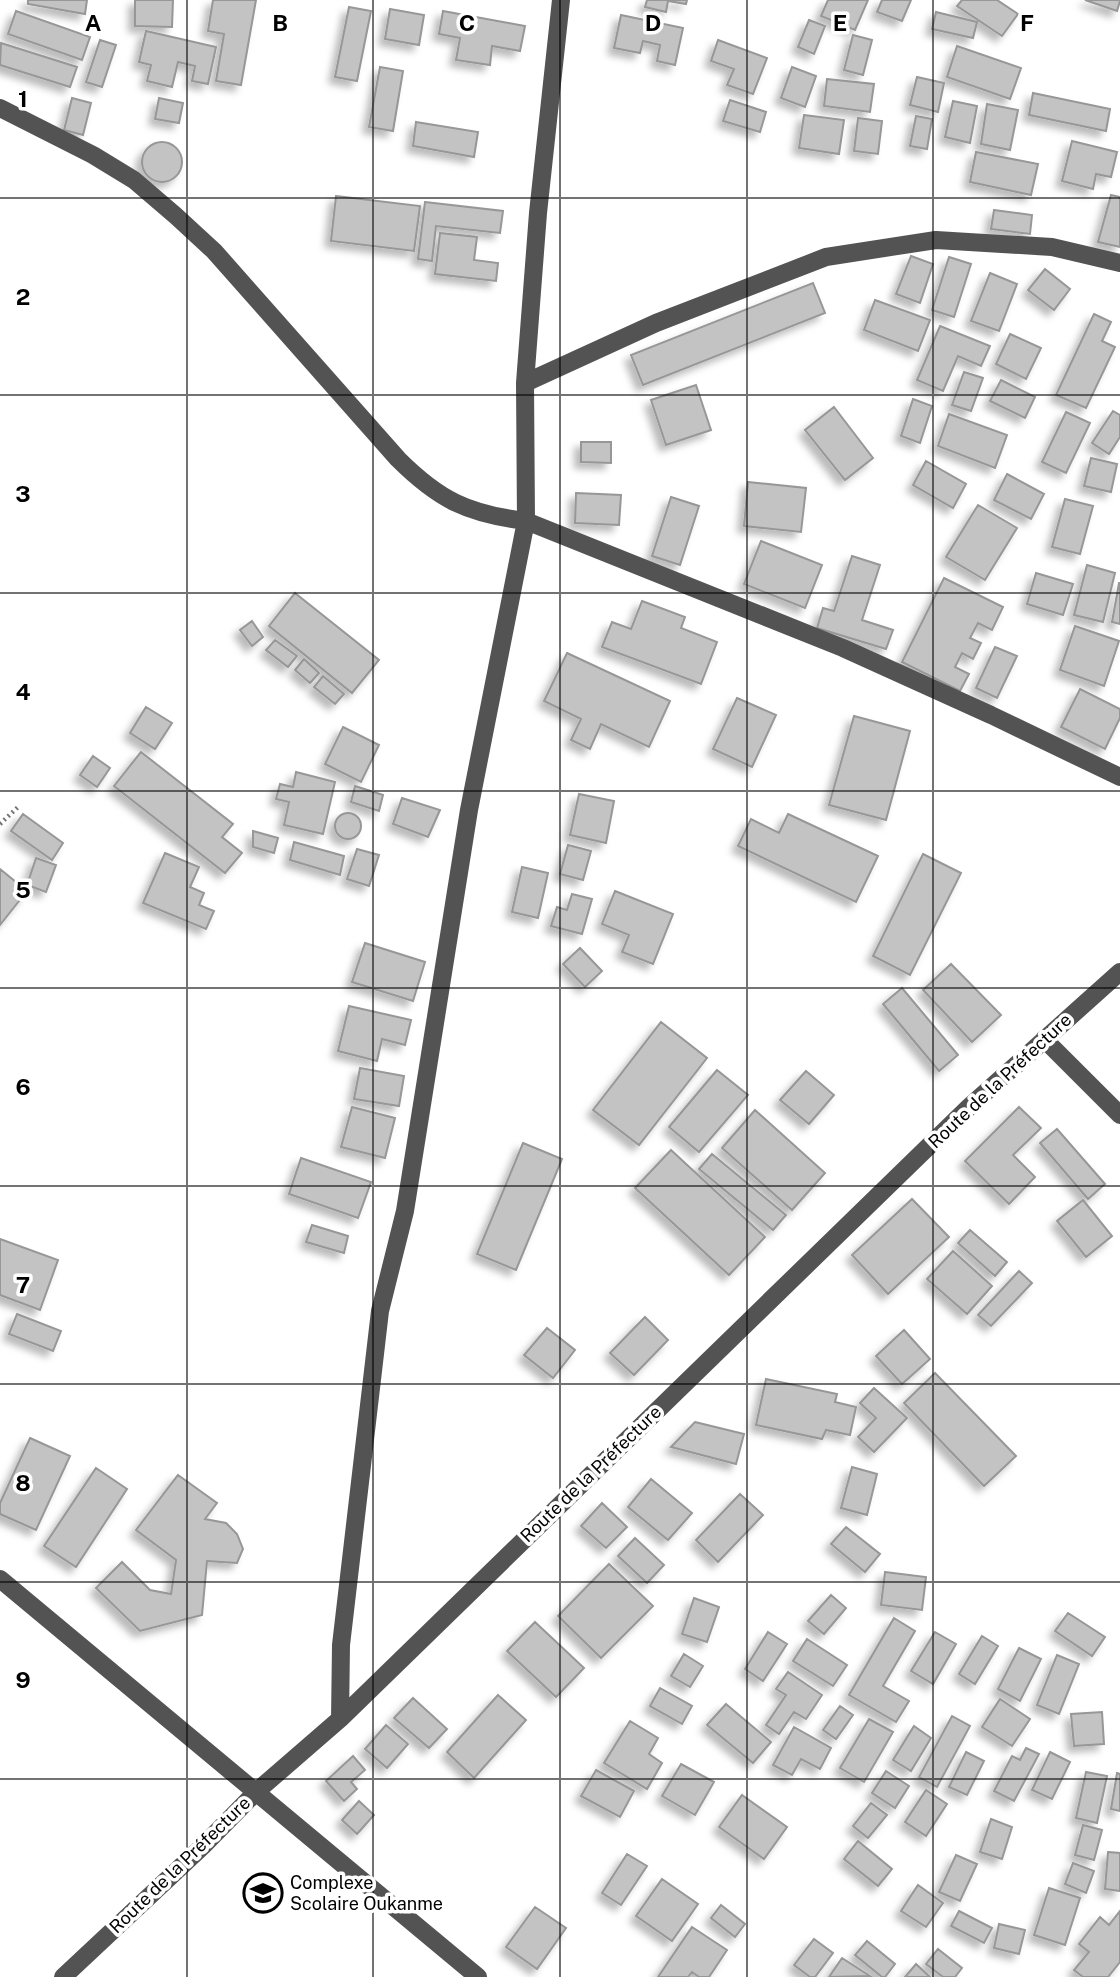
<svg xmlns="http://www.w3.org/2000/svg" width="1120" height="1977" viewBox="0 0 1120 1977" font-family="'Public Sans',sans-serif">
<defs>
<filter id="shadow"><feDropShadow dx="-6" dy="6" stdDeviation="3.5" flood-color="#0004"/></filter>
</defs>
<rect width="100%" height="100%" fill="#fff"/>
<path fill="#c3c3c3" stroke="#979797" stroke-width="2" filter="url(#shadow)" d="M28 0H87L85 14 28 4Z
M135 0H173L172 27 135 26Z
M213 0H256L241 85 216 81 224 34 208 31Z
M647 0H687L686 4 668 1 666 12 645 7Z
M828 0H868L855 30 821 16Z
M882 0H911L902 21 877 12Z
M962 0H997L1018 14 1002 36 957 6Z
M1085 0H1120V1L1117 11Z
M349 7 371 11 357 81 335 77Z
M390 9 424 15 419 45 385 39Z
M16 11 90 37 82 60 8 34Z
M443 11 525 26 520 51 492 46 490 65 456 60 460 38 439 34Z
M936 12 977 22 973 38 932 29Z
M621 15 683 28 675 65 657 61 660 45 643 41 640 53 614 48Z
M809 20 825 26 814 54 798 47Z
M146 31 216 47 208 84 192 81 195 66 178 62 172 87 147 81 151 65 139 62Z
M853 35 872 40 863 75 844 70Z
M100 40 116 45 102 87 86 82Z
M718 40 767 58 753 94 727 85 734 69 711 61Z
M1 43 77 67 70 87 0 65Z
M957 46 1021 68 1010 99 947 77Z
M380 67 403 71 393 131 369 127Z
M792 67 816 76 805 107 781 98Z
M917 77 944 83 938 112 910 105Z
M827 79 874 84 870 112 824 106Z
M1033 93 1110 109 1106 131 1029 115Z
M72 98 91 103 83 135 64 130Z
M159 98 183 103 179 123 155 119Z
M730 100 766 112 760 132 723 121Z
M953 101 977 106 970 143 945 137Z
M987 104 1018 110 1010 150 981 144Z
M804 115 844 120 839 154 799 148Z
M916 116 932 119 927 149 910 146Z
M858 118 882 121 878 154 854 151Z
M416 122 478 132 474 157 413 146Z
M1072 141 1117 152 1111 177 1096 174 1093 189 1062 181Z
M142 162a20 20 0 1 1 40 0a20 20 0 1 1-40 0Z
M976 152 1038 164 1031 195 970 182Z
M1111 195 1120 197V247L1098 242Z
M336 196 420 206 414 251 331 241Z
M425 202 503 211 500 233 436 226 432 261 418 259Z
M994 210 1032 215 1030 234 991 229Z
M440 233 477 237 474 260 498 263 496 281 435 274Z
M911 256 933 264 920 303 896 294Z
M949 257 971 264 954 317 932 310Z
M1045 269 1070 289 1054 310 1028 290Z
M990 273 1017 284 999 331 971 321Z
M813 283 825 313 643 385 631 355Z
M875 300 930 320 918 351 864 330Z
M1094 314 1111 322 1102 341 1115 347 1086 408 1056 395Z
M940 326 990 346 981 366 958 356 943 391 917 380Z
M1010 334 1041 348 1026 379 996 364Z
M964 372 983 378 971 411 952 405Z
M1001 380 1035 397 1025 418 990 401Z
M696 385 711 430 666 445 651 400Z
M913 399 932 406 920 443 901 436Z
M834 407 873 458 845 480 805 430Z
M1113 411 1120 415V437L1109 454 1092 443Z
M1066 412 1090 423 1066 473 1042 462Z
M949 414 1007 435 995 468 938 446Z
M581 442H611V463L581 462Z
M1091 458 1117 464 1111 492 1084 486Z
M926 461 966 484 953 508 913 485Z
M1007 474 1044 494 1031 519 994 500Z
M748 482 806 488 801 532 744 526Z
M576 493 621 495 619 525 575 523Z
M671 497 699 506 680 565 652 556Z
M1065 499 1093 506 1080 554 1052 547Z
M978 505 1017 528 985 580 946 557Z
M761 541 822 565 805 608 744 584Z
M852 556 880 565 862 620 893 630 886 649 817 628 823 608 834 611Z
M1087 565 1115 573 1103 622 1074 615Z
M1036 573 1073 584 1063 615 1027 604Z
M944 578 1003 607 992 630 978 623 970 638 981 643 973 659 962 653 955 667 969 674 960 691 902 662Z
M1119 583H1120V624L1112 622Z
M295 593 379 660 352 693 269 626Z
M642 601 685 617 681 628 717 642 701 684 602 647 612 622 631 629Z
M252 621 263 637 252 646 240 630Z
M1075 626 1119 641 1104 686 1060 670Z
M275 640 297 656 288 667 266 650Z
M995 647 1017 656 997 698 976 688Z
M567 653 670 701 649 747 601 724 590 749 571 740 581 719 544 701Z
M304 659 319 673 310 683 295 670Z
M323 676 344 694 335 704 314 687Z
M1080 689 1120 709V718L1105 749 1061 727Z
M737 698 776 715 752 767 713 749Z
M146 707 172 723 155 749 130 733Z
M854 716 910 731 886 820 829 805Z
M343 727 379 745 361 782 325 764Z
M141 752 233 824 222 837 242 853 225 873 114 786Z
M93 756 110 768 97 787 80 775Z
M296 772 335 782 323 834 284 825 289 802 276 799 280 784 293 787Z
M355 786 383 795 379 811 351 802Z
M579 794 614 801 606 843 570 835Z
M402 798 440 810 428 837 393 824Z
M335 826a13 13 0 1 1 26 0a13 13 0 1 1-26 0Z
M23 814 63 843 52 860 11 831Z
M788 814 878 856 856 902 738 846 751 819 779 833Z
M253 831 278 838 274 853 253 847Z
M294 842 344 856 340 875 290 860Z
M568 845 591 851 583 880 560 874Z
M357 849 379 855 369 886 347 879Z
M165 853 199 867 190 887 204 893 199 905 214 911 206 929 143 903Z
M923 854 961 873 910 975 873 956Z
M36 858 56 865 46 892 27 885Z
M522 867 548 873 538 918 512 912Z
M0 869 27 891 0 925Z
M615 891 673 914 653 964 622 952 629 935 602 924Z
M572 894 592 899 582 934 551 926 557 907 567 910Z
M365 943 425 962 413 1001 352 982Z
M580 948 602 971 585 987 563 964Z
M951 964 1001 1015 972 1042 923 990Z
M902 988 958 1055 939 1071 883 1004Z
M349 1006 411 1020 405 1045 382 1039 377 1061 338 1051Z
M661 1022 707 1058 639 1145 593 1110Z
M360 1068 404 1076 399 1106 354 1099Z
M717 1070 748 1095 699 1152 669 1127Z
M806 1071 834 1095 809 1124 780 1100Z
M352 1107 395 1118 385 1158 341 1147Z
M1019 1107 1041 1128 1013 1155 1035 1177 1009 1204 965 1161Z
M755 1110 825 1173 792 1210 722 1148Z
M1057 1129 1105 1184 1088 1199 1040 1143Z
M523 1143 562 1159 516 1270 477 1254Z
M671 1150 765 1237 729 1275 635 1188Z
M712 1154 786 1215 773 1230 699 1169Z
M301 1158 371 1182 358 1218 289 1194Z
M912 1199 949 1237 888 1294 852 1255Z
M1083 1200 1112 1236 1086 1257 1057 1221Z
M312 1225 348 1236 344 1253 306 1242Z
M970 1230 1007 1262 995 1276 958 1243Z
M0 1239 58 1260 40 1310 0 1295Z
M953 1251 992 1286 967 1314 927 1279Z
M1019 1271 1032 1283 991 1326 978 1315Z
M17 1314 61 1331 53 1351 9 1334Z
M645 1317 668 1340 634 1375 610 1353Z
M547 1328 575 1350 553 1378 524 1355Z
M904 1330 930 1359 902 1384 876 1356Z
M935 1373 1016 1456 984 1486 904 1403Z
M766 1379 837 1394 835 1402 856 1407 850 1435 826 1430 822 1439 756 1425Z
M874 1388 907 1418 874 1452 858 1437 876 1418 860 1403Z
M695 1422 744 1434 736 1464 671 1447Z
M30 1438 70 1456 36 1530 0 1514V1503Z
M852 1467 877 1474 867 1515 841 1508Z
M96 1468 127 1489 76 1567 44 1546Z
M178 1475 217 1503 205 1519 226 1523 237 1534 243 1549 237 1563 207 1561 202 1615 140 1631 96 1588 122 1562 150 1590 171 1594 176 1560 136 1530Z
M651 1479 692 1513 668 1540 628 1507Z
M740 1494 763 1515 718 1562 696 1540Z
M602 1503 627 1527 606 1548 581 1526Z
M846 1527 880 1554 865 1572 831 1544Z
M635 1538 664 1565 647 1583 618 1556Z
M609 1564 653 1606 601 1658 558 1616Z
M885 1572 926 1577 922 1610 881 1605Z
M831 1595 846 1608 824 1634 808 1621Z
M694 1598 719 1607 707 1642 682 1634Z
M1068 1613 1105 1637 1092 1656 1055 1631Z
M894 1618 915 1631 883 1686 909 1701 896 1722 849 1695Z
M535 1622 584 1668 556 1697 507 1651Z
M768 1632 787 1644 763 1681 745 1669Z
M935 1632 956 1644 933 1684 911 1671Z
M982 1636 998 1646 975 1684 959 1674Z
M807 1639 847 1665 833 1686 793 1661Z
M1019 1648 1041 1659 1020 1701 998 1689Z
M684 1654 703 1666 690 1687 671 1676Z
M1057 1655 1079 1664 1059 1714 1037 1705Z
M788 1672 822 1695 806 1719 794 1712 779 1734 766 1725 786 1695 776 1689Z
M660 1688 692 1706 682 1724 650 1706Z
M498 1695 526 1720 474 1778 447 1752Z
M413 1698 447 1729 429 1748 394 1718Z
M1000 1699 1030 1719 1012 1746 982 1727Z
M726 1704 771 1742 753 1763 707 1725Z
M840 1706 853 1715 836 1739 823 1730Z
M1102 1712 1104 1744 1074 1746 1071 1714Z
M952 1716 970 1726 937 1787 919 1777Z
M869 1719 893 1732 864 1782 840 1768Z
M630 1721 658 1738 649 1754 662 1763 647 1789 604 1763Z
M386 1725 408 1744 387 1768 365 1749Z
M914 1726 931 1738 911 1771 893 1760Z
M794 1727 831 1748 820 1769 801 1759 792 1775 773 1765Z
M1026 1748 1039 1754 1014 1801 994 1791 1012 1756 1020 1760Z
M966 1752 984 1761 967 1795 949 1787Z
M1050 1752 1070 1762 1052 1799 1032 1790Z
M353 1756 365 1770 351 1782 357 1789 344 1801 326 1781Z
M681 1764 714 1782 695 1815 662 1796Z
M596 1770 634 1791 620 1817 581 1796Z
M886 1771 909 1786 895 1808 872 1793Z
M1086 1772 1107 1776 1097 1823 1076 1818Z
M1117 1773 1120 1774V1811L1111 1809Z
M926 1790 947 1804 926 1836 905 1822Z
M742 1795 787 1827 764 1859 719 1827Z
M359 1801 374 1815 357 1834 342 1820Z
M871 1803 887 1815 868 1838 853 1826Z
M991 1819 1012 1827 1002 1859 980 1852Z
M1083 1825 1102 1830 1094 1860 1075 1855Z
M858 1841 892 1869 878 1886 844 1859Z
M1108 1852 1120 1853V1891L1105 1889Z
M627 1854 647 1866 621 1905 602 1893Z
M956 1855 977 1864 960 1901 939 1892Z
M1073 1863 1094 1871 1086 1893 1065 1884Z
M662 1879 698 1904 672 1941 636 1916Z
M918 1885 943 1903 926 1927 901 1911Z
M1049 1888 1080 1898 1065 1945 1034 1935Z
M721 1905 745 1924 735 1937 711 1918Z
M535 1907 566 1928 537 1969 506 1947Z
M959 1911 992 1928 984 1943 951 1926Z
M1120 1911V1962L1108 1977H1083L1074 1970 1089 1952 1079 1944 1100 1917 1109 1925Z
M999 1924 1025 1930 1019 1954 994 1948Z
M692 1927 727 1950 709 1977H699L692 1972 688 1977H658Z
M814 1939 833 1953 815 1977H810L794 1965Z
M867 1941 895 1964 885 1977H882L855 1955Z
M938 1949 962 1968 955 1977H943L926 1964Z
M842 1958 870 1976 829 1977Z
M916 1964 930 1977H905Z"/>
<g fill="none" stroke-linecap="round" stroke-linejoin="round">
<path stroke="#757575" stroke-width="4.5" stroke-dasharray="2 3.5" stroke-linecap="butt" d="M0 824 18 807"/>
<path stroke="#535353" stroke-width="18" d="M0 108 93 155 134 180 176 216 214 251 398 459C439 500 468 514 526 521L843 648 991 715 1120 777
M525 383 656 323 826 257 936 240 1052 247 1120 263
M1044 1039 1120 1115
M0 1579 478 1977
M340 1719 341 1645 380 1311 405 1211 469 810 526 521 525 383 538 213 561 0
M63 1977 203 1846 257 1791 340 1719 968 1108 1120 972"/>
</g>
<path fill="none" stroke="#000" stroke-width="2" stroke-opacity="0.55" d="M187 0V1977M373 0V1977M560 0V1977M747 0V1977M933 0V1977M0 198H1120M0 395H1120M0 593H1120M0 791H1120M0 988H1120M0 1186H1120M0 1384H1120M0 1582H1120M0 1779H1120"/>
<defs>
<g id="school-ring" transform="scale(2.0125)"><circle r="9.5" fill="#fff" stroke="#000" stroke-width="1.5"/><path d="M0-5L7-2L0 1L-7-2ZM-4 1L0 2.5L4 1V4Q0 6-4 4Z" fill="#000"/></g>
</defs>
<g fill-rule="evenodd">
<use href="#school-ring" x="263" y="1893"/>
</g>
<g text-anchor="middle" stroke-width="7" stroke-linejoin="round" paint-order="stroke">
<g font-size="18" fill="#000" stroke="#fff">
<text transform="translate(1000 1081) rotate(-43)" y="6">Route de la Préfecture</text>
<text transform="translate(591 1474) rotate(-44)" y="6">Route de la Préfecture</text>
<text transform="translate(180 1865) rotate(-44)" y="6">Route de la Préfecture</text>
</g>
<g font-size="18" fill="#000" stroke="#fff" text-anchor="start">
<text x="290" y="1889">Complexe<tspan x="290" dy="21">Scolaire Oukanme</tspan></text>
</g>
</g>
<g font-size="23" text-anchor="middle" font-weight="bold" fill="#000" stroke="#fff" stroke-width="7" stroke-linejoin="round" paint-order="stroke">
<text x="93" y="31">A</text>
<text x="280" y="31">B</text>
<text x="467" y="31">C</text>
<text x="653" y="31">D</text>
<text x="840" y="31">E</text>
<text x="1027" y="31">F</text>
<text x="23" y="107">1</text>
<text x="23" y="305">2</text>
<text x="23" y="502">3</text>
<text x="23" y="700">4</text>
<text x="23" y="898">5</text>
<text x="23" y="1095">6</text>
<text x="23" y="1293">7</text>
<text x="23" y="1491">8</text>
<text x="23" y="1688">9</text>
</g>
</svg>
